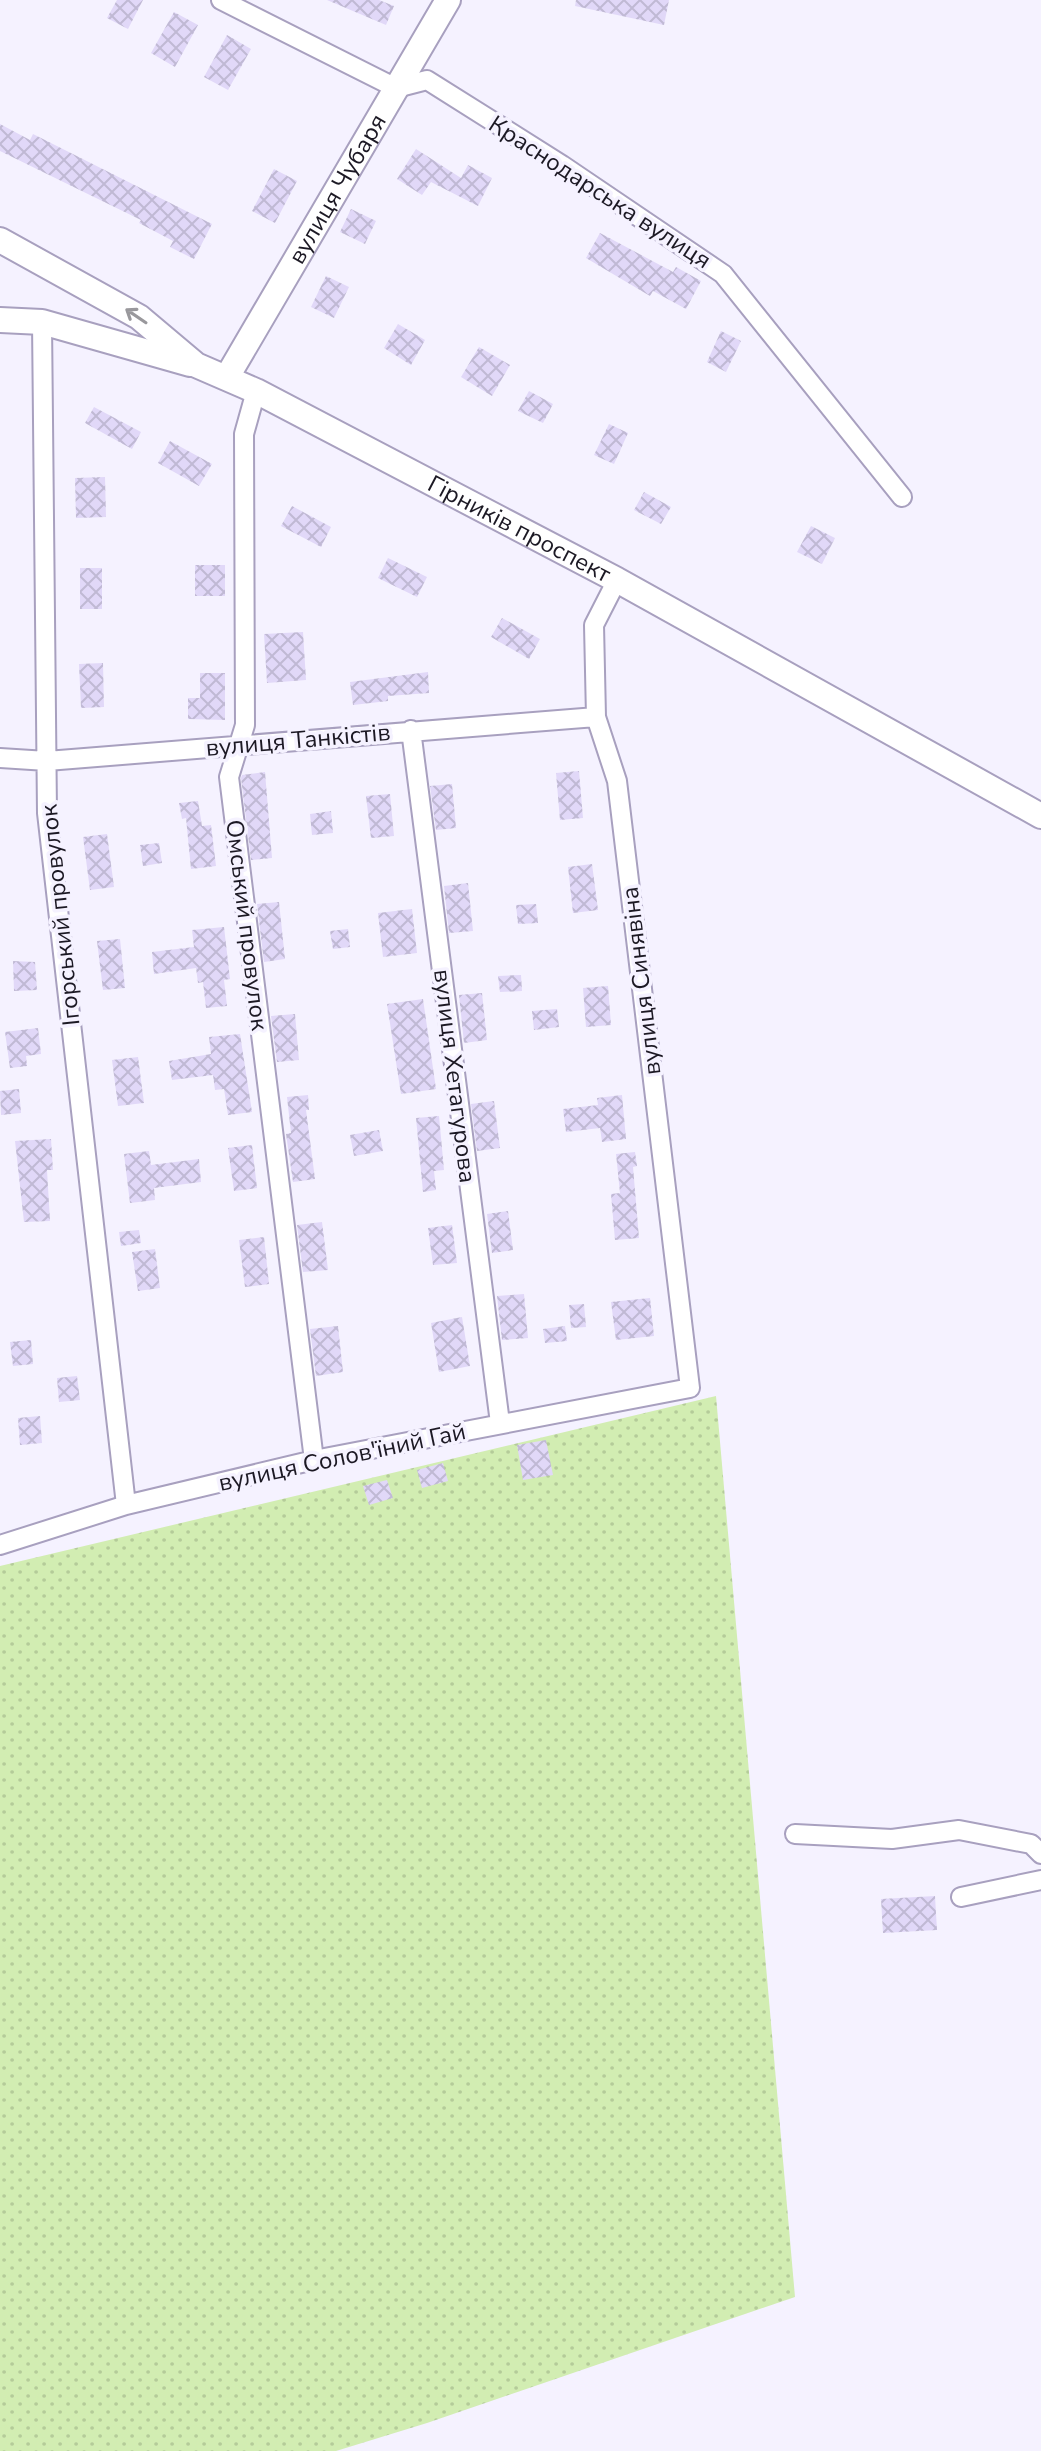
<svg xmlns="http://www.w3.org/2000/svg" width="1041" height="2451" viewBox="0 0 1041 2451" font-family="'Nunito Sans',sans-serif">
<defs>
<pattern id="grass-dots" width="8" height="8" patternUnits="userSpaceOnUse" patternTransform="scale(2)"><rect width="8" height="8" fill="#d2edb2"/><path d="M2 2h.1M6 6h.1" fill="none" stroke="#b4cb99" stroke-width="1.8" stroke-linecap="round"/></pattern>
<pattern id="building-cross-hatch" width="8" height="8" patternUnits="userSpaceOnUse" patternTransform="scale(2)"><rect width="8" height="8" fill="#e1d8f8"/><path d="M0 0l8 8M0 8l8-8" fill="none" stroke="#c0b9d4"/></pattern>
</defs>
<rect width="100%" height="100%" fill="#f5f2ff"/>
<path fill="url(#grass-dots)" d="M716 1396 795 2297 427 2423 336 2451H0V1566Z"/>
<path fill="url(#building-cross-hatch)" d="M117 0H143L128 29 107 18Z
M327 0H379L394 6 386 25Z
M576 0H669L664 25 575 6Z
M174 12 198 25 175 67 151 53Z
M227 35 251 49 228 90 204 77Z
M0 124 30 140 33 134 212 224 194 259 170 247 173 241 139 223 141 220 0 151Z
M416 149 461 178 468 165 492 178 478 206 431 182 422 195 397 179Z
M274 169 297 181 275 223 252 211Z
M351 209 376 221 365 244 340 232Z
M600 233 673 272 676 267 701 281 686 309 653 291 650 296 586 258Z
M326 276 349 287 334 318 311 307Z
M398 324 425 340 411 365 384 348Z
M721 331 741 341 726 372 707 362Z
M479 347 510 365 492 396 461 377Z
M529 391 553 404 543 423 518 411Z
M94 407 141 432 132 449 85 423Z
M609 424 628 433 614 464 594 455Z
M170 441 212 464 199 486 158 463Z
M105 477 106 517 76 518 75 478Z
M644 492 671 507 661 524 634 510Z
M292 506 331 527 321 547 281 526Z
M811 526 835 538 822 564 797 552Z
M388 558 427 577 417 597 378 578Z
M195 565H225V596H195Z
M80 568H102V609H80Z
M502 618 540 639 529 659 491 637Z
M303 632 306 680 267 683 264 634Z
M103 663 104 707 81 708 79 664Z
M428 672 429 693 388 696V701L353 705 350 682Z
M200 673H225V720L188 719V698H200Z
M579 771 583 818 560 820 556 773Z
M265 772 272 858 251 860 241 778 242 775Z
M452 784 456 828 436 830 430 786Z
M390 794 394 836 371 838 366 796Z
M198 801 202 826 211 825 216 866 191 869 186 818 182 819 179 803Z
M331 811 333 833 312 835 310 814Z
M107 834 114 887 90 890 83 837Z
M159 843 162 863 143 866 140 845Z
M592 864 598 910 573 913 568 867Z
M468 883 473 931 449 933 444 886Z
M279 902 285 959 264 962 257 904Z
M536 904 538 923 518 924 516 905Z
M412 909 417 953 383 957 378 913Z
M224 927 230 979 224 980 227 1006 206 1008 203 982 198 983 196 968 154 974 152 952 194 947 192 930Z
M348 929 350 947 333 949 330 931Z
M120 939 125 988 103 990 97 941Z
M13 961 35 962 37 990 14 991Z
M521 975 522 991 500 992 498 976Z
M608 986 611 1025 586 1027 583 988Z
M482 993 487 1040 464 1043 459 995Z
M423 999 436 1089 401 1094 387 1004Z
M557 1009 559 1027 534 1030 532 1011Z
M295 1014 299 1060 277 1062 271 1016Z
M38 1028 41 1054 26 1056 27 1066 10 1068 5 1032Z
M240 1034 252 1112 228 1115 224 1089 215 1090 213 1075 172 1080 169 1061 211 1054 209 1037Z
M138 1057 144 1103 118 1106 112 1060Z
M19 1089 21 1113 1 1115 0 1091Z
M308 1095 309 1110H306L315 1179 293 1182 286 1134 291 1133 287 1097Z
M622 1095 626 1139 602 1142 600 1128 566 1132 563 1109 598 1105 597 1098Z
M494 1101 500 1148 477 1151 471 1104Z
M439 1116 444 1170 434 1171 436 1190 423 1192 416 1118Z
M379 1130 383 1151 354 1156 350 1135Z
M51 1139 53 1170H47L50 1221 24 1222 15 1141Z
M252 1145 257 1188 234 1191 228 1148Z
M149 1151 151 1165 199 1159 201 1182 154 1188 155 1200 130 1203 124 1154Z
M635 1152 637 1166 633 1167 639 1238 615 1240 611 1194 620 1193 616 1154Z
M508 1211 513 1250 492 1253 487 1214Z
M322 1222 328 1270 303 1272 297 1225Z
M452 1225 457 1263 433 1265 428 1228Z
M139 1230 141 1243 121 1246 119 1232Z
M264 1237 269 1284 245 1287 239 1240Z
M155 1249 160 1288 138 1291 132 1252Z
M524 1294 528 1338 502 1340 497 1296Z
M650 1298 654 1336 616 1340 611 1302Z
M584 1304 586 1327 571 1328 569 1305Z
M462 1317 470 1366 439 1372 431 1323Z
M338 1326 343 1372 316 1376 310 1329Z
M565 1326 567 1341 545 1343 543 1329Z
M31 1340 33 1364 13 1366 10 1342Z
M77 1376 80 1400 59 1402 57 1378Z
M40 1416 42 1443 20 1445 18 1418Z
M546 1440 553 1475 523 1480 517 1445Z
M443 1463 448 1481 422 1488 417 1470Z
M387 1480 393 1498 369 1505 363 1486Z
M935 1896 937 1930 883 1933 881 1899Z"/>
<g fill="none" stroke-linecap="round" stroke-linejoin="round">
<g stroke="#a8a0bf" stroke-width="22">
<path id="street" d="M221 0 396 88 427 80 562 165 723 274 902 497
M42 322 47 813 126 1505
M256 391 244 434 245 725 229 777 314 1460
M411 730 500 1423
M0 758 47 761 596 717
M0 1545 126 1505 314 1460 690 1388 617 781 596 717 594 625 617 580
M795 1834 892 1839 959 1830 1031 1844 1041 1854
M961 1897 1041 1880"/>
</g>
<g stroke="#a8a0bf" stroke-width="28">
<g id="secondary">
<path id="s1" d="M0 240 139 317 196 365 256 391 617 580 1041 816"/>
<path d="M0 320 42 322 190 364"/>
<path id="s2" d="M227 377 448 0"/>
</g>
</g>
<use href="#street" stroke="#fff" stroke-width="18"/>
<use href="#secondary" stroke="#fff" stroke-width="24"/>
</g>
<defs><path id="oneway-shaft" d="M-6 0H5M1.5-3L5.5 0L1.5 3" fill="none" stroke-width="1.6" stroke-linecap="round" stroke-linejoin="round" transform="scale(2)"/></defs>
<use stroke="#99989c" href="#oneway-shaft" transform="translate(136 316) rotate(-146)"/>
<g text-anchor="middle" stroke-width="7" stroke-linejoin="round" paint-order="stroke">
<g font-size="24" fill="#1c1924" stroke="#f5f2ff">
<text dy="8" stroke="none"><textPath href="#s2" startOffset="218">вулиця Чубаря</textPath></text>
<text transform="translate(600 192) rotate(33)" y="8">Краснодарська вулиця</text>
<text dy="8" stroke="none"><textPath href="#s1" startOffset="596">Гірників проспект</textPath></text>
<text transform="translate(298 740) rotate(-5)" y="8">вулиця Танкістів</text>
<text transform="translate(60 915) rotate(-96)" y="8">Ігорський провулок</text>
<text transform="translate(247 925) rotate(83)" y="8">Омський провулок</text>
<text transform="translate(641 981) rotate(-97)" y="8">вулиця Синявіна</text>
<text transform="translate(455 1076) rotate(83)" y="8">вулиця Хетагурова</text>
<text transform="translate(342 1457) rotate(-12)" y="8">вулиця Солов'їний Гай</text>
</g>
</g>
</svg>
